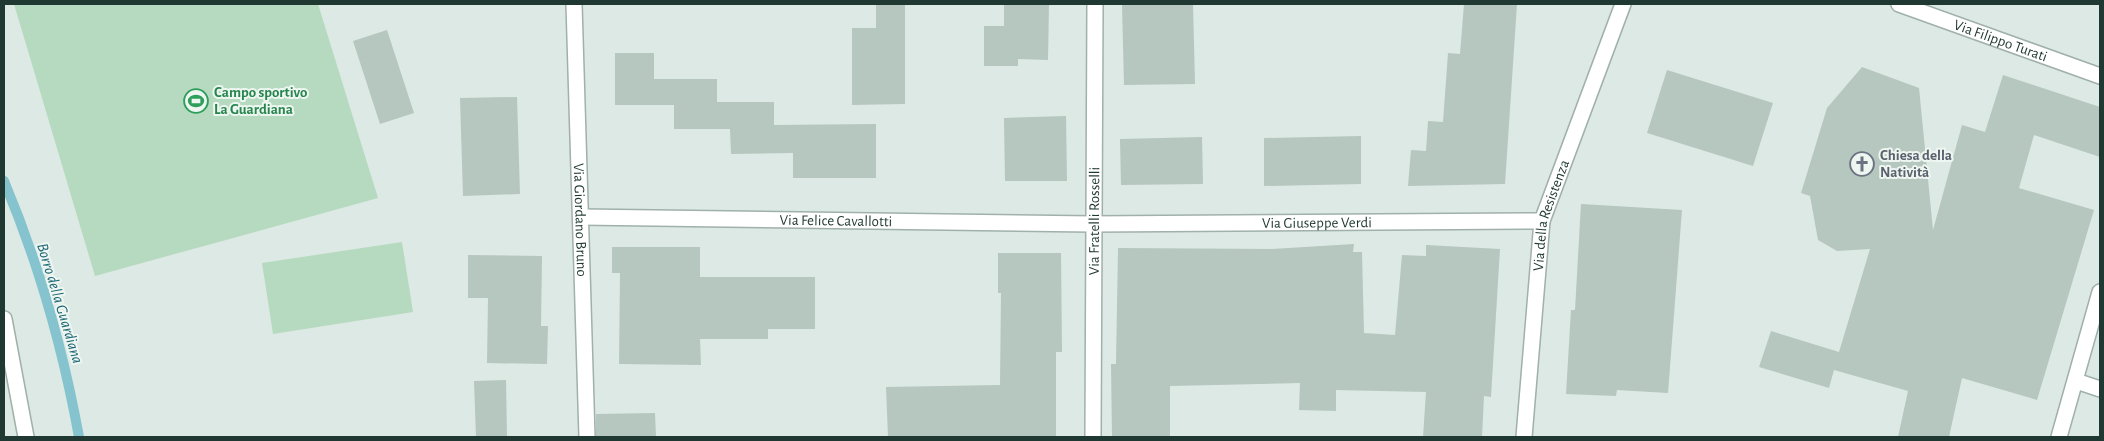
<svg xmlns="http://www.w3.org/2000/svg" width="2104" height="441" viewBox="0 0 2104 441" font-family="'Alegreya Sans',sans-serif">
<rect width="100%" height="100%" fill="#dde9e4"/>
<path fill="#b6dabf" d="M14 4H318L378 198 95 276Z
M402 242 413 312 273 334 262 263Z"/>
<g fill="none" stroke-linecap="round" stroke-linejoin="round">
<path stroke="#85c4ce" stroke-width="10" d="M4 181C39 264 63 349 79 437"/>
</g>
<path fill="#b6c7bf" d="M876 4H905V104L852 105V28H876Z
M1004 4H1049L1048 60 1018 59V66H984V26H1004Z
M1122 4H1193L1195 84 1124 85Z
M1464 4H1517L1505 184 1408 186 1411 150 1426 151 1428 121 1443 122 1448 53 1460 54Z
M387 30 414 113 380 124 353 41Z
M615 53H654V79H717V102H774V125L876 124V178H793V153L731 154 730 129H674V105H615Z
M1862 67 1919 88 1933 230 1962 125 1985 132 2003 75 2100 107V157L2034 135 2019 188 2094 210 2037 400 1962 378 1949 437H1898L1908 391 1834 370 1829 388 1759 367 1771 331 1839 352 1870 249 1837 251 1818 240 1810 196 1801 193 1827 108Z
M1667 70 1773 103 1753 166 1647 133Z
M517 97 520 194 463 196 460 98Z
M1066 116 1067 181H1005L1004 118Z
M1361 136V184L1264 186V138Z
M1202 137 1203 184 1121 185 1120 139Z
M1581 204 1682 210 1668 393 1617 390 1616 396 1566 394 1571 310H1575Z
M1354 244 1353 252H1362L1364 333 1395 335 1402 255 1426 256V245L1500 249 1491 397 1484 396 1482 437H1423L1426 392 1336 390V411L1299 410 1300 383 1170 386V437H1112L1111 364H1116L1118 248 1272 249Z
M612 247H700V277H815V329H768V339H700L701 365 619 364 620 273H612Z
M998 253H1061L1062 352H1056V437H888L886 387 1000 385 1001 293H998Z
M468 255 542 256 541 326H548L547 364 487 363 488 298H468Z
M506 380 507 437H476L474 381Z
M655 413 656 437H596V414Z"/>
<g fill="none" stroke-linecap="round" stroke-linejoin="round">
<g stroke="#a0b0ab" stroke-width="18">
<path id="lane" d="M2076 381 2100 389"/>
</g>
<g stroke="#a0b0ab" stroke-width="18">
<g id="street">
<path id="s1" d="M574 4 587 437"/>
<path id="s2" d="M1899 4 2100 76"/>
<path id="s3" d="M581 217 1092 224 1542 221"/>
<path d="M4 319 26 437"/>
<path id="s4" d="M1093 437 1095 4"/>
<path id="s5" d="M1524 437 1542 221 1623 4"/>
<path d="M2059 437 2100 292"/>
</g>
</g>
<use href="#lane" stroke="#fff" stroke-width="15"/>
<use href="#street" stroke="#fff" stroke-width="15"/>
</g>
<defs>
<g id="stadium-ring" transform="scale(1.25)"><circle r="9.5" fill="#eef6f2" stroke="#2e9e5b" stroke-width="1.5"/><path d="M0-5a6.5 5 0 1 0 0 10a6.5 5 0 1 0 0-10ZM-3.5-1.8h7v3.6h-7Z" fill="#2e9e5b"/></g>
<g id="church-ring" transform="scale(1.25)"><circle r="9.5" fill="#eef6f2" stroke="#6b7280" stroke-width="1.5"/><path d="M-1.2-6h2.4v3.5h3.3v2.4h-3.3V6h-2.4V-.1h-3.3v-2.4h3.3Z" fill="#6b7280"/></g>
</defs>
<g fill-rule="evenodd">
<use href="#stadium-ring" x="196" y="101"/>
<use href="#church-ring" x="1862" y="164"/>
</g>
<g text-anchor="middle" stroke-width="4" stroke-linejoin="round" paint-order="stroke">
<g font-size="15" fill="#1f3831" stroke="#eef6f2">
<text dy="5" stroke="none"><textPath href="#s2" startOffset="108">Via Filippo Turati</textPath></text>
<text dy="5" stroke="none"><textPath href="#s5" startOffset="224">Via della Resistenza</textPath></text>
<text dy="5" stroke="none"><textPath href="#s3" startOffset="255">Via Felice Cavallotti</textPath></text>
<text dy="5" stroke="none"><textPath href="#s4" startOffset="216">Via Fratelli Rosselli</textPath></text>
<text dy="5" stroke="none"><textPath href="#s1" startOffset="216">Via Giordano Bruno</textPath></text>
<text dy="5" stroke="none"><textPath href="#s3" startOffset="736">Via Giuseppe Verdi</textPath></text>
</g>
<g font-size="15" font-weight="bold" fill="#27864d" stroke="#eef6f2" text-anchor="start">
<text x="214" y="97">Campo sportivo<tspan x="214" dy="17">La Guardiana</tspan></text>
</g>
<g font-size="15" font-weight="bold" fill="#5b616d" stroke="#eef6f2" text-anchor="start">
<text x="1880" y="160">Chiesa della<tspan x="1880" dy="17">Natività</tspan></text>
</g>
<g font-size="16" font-style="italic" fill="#1b6572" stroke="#eef6f2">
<text transform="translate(61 303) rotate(73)" y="6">Borro della Guardiana</text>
</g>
</g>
<rect width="2104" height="441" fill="none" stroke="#1f3831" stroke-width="10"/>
</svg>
